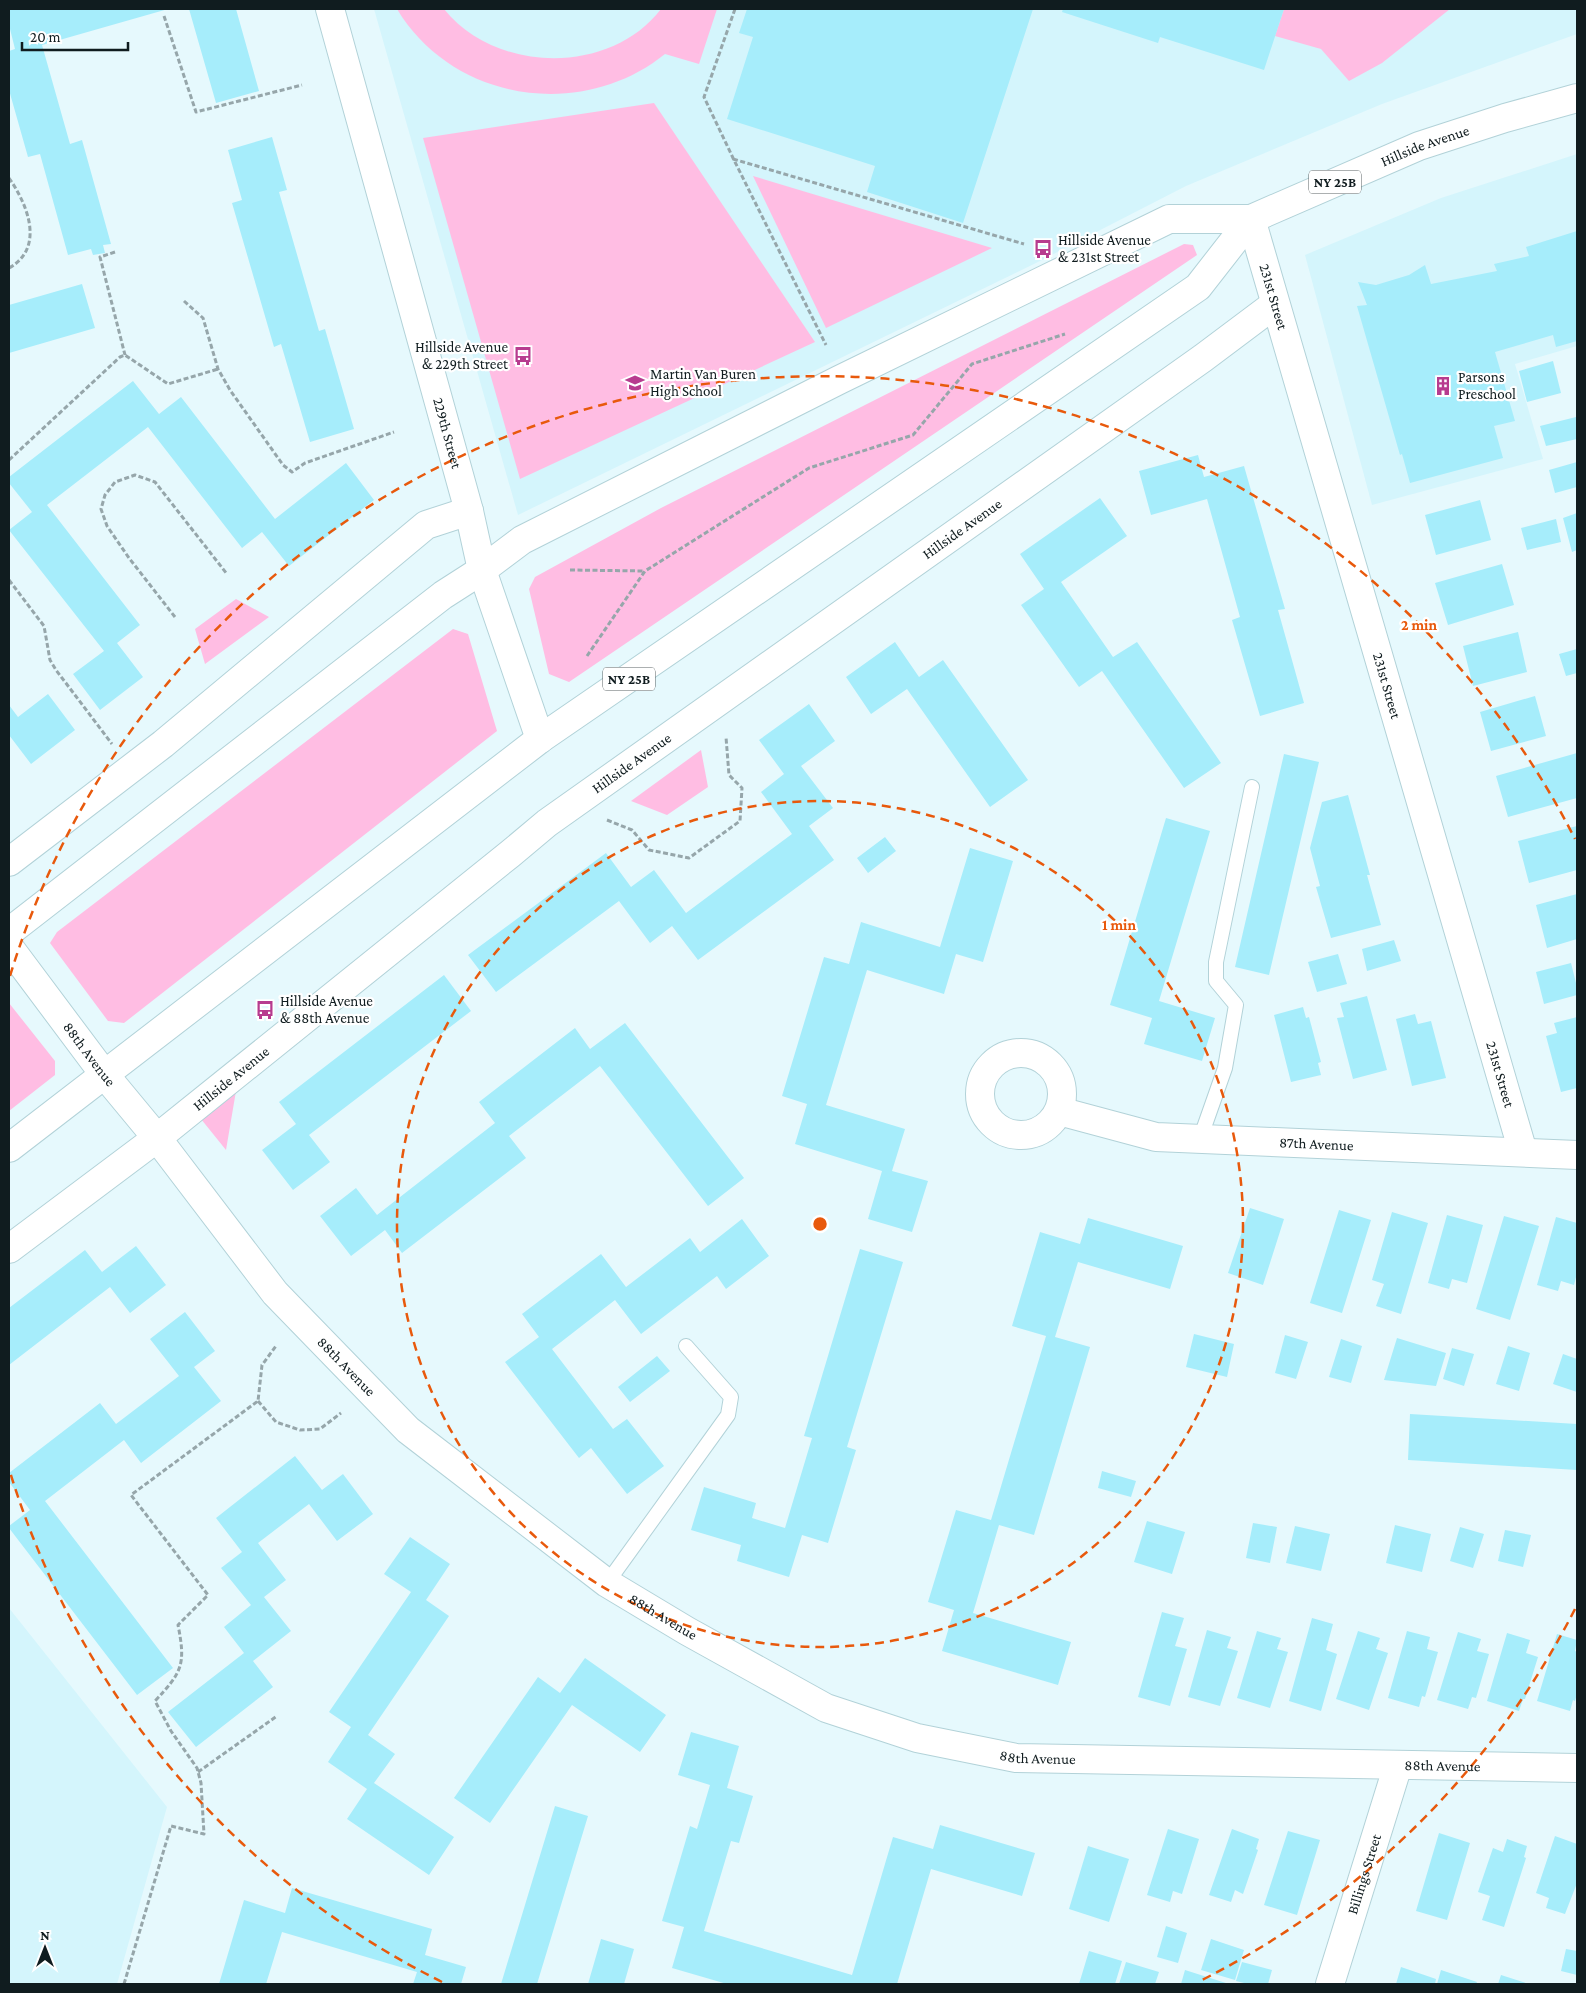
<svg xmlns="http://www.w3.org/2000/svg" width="1586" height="1993" viewBox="0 0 1586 1993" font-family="'Crimson Pro',serif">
<rect width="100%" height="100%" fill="#e6f9fd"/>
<path fill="#d4f5fc" d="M374 9H1577V34L1382 104 1186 186 1038 262 518 515Z
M1577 154V346L1515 364 1543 459 1372 505 1305 255 1441 198Z
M9 1608 167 1807 117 1984H9Z"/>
<path fill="#ffbde3" d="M397 9H444C495 73 610 76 661 9H717L699 64 665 54C582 121 453 102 397 9Z
M1284 9H1450L1382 63 1349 81 1321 49 1275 36Z
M654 103 815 342 520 479 423 138Z
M753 176 992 248 826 328Z
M1184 244 1193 245 1197 255 569 682 549 674 529 589 535 577 661 508Z
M236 599 269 617 205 664 195 629Z
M453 629 468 634 497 731 124 1023 108 1021 50 943 57 932Z
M701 750 708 787 667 815 631 801Z
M9 1003 55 1061V1075L9 1111Z
M236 1091 226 1150 201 1119Z"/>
<path fill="#a6edfb" d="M9 9H168L42 45 70 144 82 140 111 244 103 245 105 253 93 255 91 249 68 255 40 154 28 157 9 90V51L15 49 9 25Z
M189 9H236L259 91 216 103Z
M747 9H1033L963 223 867 192 875 166 727 119 753 37 739 33Z
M1063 9H1284L1264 70 1160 37 1158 43 1062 12Z
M272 137 287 190 279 192 319 331 325 329 354 429 310 442 281 344 274 347 232 203 242 200 228 150Z
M1577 231V341L1556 347 1553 335 1495 352 1515 421 1494 426 1503 458 1410 483 1402 454 1400 455 1357 306 1367 305 1358 282 1376 285 1409 275 1425 265 1431 284 1497 271 1494 264 1529 256 1526 247Z
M82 284 95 328 9 353V305Z
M1553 361 1561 393 1527 402 1519 371Z
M133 381 159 414 181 397 275 519 346 463 374 500 289 566 262 532 242 548 148 427 47 505 140 625 117 643 143 677 100 710 73 674 104 651 9 530 32 512 9 483V477Z
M1576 417 1577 439 1546 446 1540 426Z
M1198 455 1204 477 1244 466 1285 609 1278 610 1304 703 1260 716 1232 620 1240 617 1207 499 1151 515 1139 471Z
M1577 462V487L1555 493 1549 470Z
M1100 498 1127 536 1061 582 1113 657 1137 642 1221 763 1184 788 1102 671 1079 687 1021 605 1044 589 1020 554Z
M1480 500 1491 540 1436 555 1425 515Z
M1577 513V550L1572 552 1563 518Z
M1556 519 1561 542 1527 550 1521 528Z
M1502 564 1514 605 1448 625 1435 583Z
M1518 632 1527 672 1473 686 1463 646Z
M895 642 919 677 943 660 1028 780 990 807 907 689 871 714 846 677Z
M1577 649V673L1566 676 1559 654Z
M48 694 75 730 31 764 9 735V705L18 717Z
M1535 696 1546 736 1491 751 1480 712Z
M809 704 835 741 801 766 833 808 809 826 834 860 698 960 672 926 650 943 619 901 496 992 468 955 606 853 631 887 654 870 686 913 792 834 761 792 784 774 759 740Z
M1577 753V798L1508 817 1496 776Z
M1284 754 1319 762 1269 975 1235 967Z
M1348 795 1370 875H1367L1381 925 1331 938 1316 887 1320 886 1310 848 1322 802Z
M1166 818 1210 831 1159 1001 1215 1018 1202 1061 1144 1044 1152 1018 1110 1005Z
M1577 826V870L1529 883 1518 841Z
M885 837 896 851 868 873 857 858Z
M970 848 1013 861 983 962 956 954 944 994 867 970 826 1105 905 1129 892 1171 928 1181 912 1232 868 1219 882 1171 795 1144 807 1104 782 1096 824 957 849 964 861 922 940 947Z
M1577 894V939L1547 948 1536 905Z
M1394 940 1401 961 1367 971 1362 949Z
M1338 954 1347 984 1317 992 1308 962Z
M1571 963 1577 987V995L1544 1004 1536 972Z
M444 975 471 1011 309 1135 330 1162 293 1190 262 1150 296 1124 279 1102Z
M1367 996 1387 1070 1353 1079 1337 1018 1344 1017 1340 1003Z
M1303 1007 1306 1018 1309 1017 1321 1062 1318 1063 1321 1075 1291 1082 1274 1015Z
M1415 1014 1418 1024 1431 1021 1446 1078 1412 1086 1396 1019Z
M1577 1017V1088L1561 1092 1546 1036 1557 1033 1554 1023Z
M625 1023 744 1178 708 1206 600 1066 509 1136 526 1158 402 1253 385 1230 351 1256 320 1216 356 1188 377 1215 495 1123 479 1102 575 1028 590 1049Z
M1250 1208 1284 1219 1263 1285 1228 1273Z
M1339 1210 1371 1220 1342 1313 1310 1303Z
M1392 1212 1428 1223 1401 1314 1376 1306 1384 1284 1372 1280Z
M1447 1215 1483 1225 1467 1283 1452 1279 1449 1289 1428 1283Z
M1504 1216 1539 1226 1510 1320 1476 1309Z
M1556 1217 1577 1223V1273L1574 1285 1561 1281 1558 1291 1537 1285Z
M1088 1218 1183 1246 1170 1289 1078 1262 1055 1337 1090 1347 1034 1535 999 1525 973 1613 1071 1642 1058 1685 942 1651 954 1610 928 1602 956 1510 991 1520 1005 1473 1046 1336 1012 1326 1040 1232 1080 1244Z
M742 1219 769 1256 726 1289 717 1276 641 1334 615 1300 552 1349 613 1429 627 1419 664 1466 627 1494 591 1448 579 1458 505 1362 539 1337 522 1314 601 1254 626 1287 690 1238 700 1252Z
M136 1246 166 1285 130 1313 110 1287 9 1365V1308L85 1250 102 1272Z
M860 1249 903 1262 847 1447 856 1450 828 1543 802 1535 789 1577 737 1561 741 1545 691 1530 704 1487 756 1503 752 1518 785 1528 812 1438 804 1436Z
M185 1312 215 1351 194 1367 221 1401 141 1463 124 1440 45 1501 173 1668 137 1695 9 1528V1526L30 1510 9 1482V1473L100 1403 116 1424 179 1376 150 1339Z
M1194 1334 1234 1344 1227 1377 1186 1367Z
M1285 1335 1308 1342 1296 1379 1275 1373Z
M1397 1338 1446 1353 1436 1386 1384 1380Z
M1341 1339 1362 1346 1351 1383 1329 1377Z
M1508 1346 1530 1353 1519 1391 1496 1384Z
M1452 1348 1474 1354 1464 1386 1443 1379Z
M1563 1354 1577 1359V1392L1553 1384Z
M657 1356 670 1371 630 1402 618 1387Z
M1410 1414 1577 1424V1470L1408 1460Z
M295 1456 322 1490 343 1474 373 1514 337 1541 309 1504 258 1543 286 1580 264 1597 291 1631 253 1661 273 1687 196 1747 168 1712 244 1653 224 1627 251 1605 221 1568 242 1552 216 1518Z
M1102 1471 1136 1481 1131 1497 1098 1488Z
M1147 1521 1185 1532 1172 1574 1134 1562Z
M1253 1523 1277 1527 1270 1563 1246 1558Z
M1395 1525 1431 1534 1422 1572 1386 1563Z
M1295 1526 1330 1534 1321 1571 1286 1563Z
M1460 1527 1484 1534 1473 1568 1450 1561Z
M1505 1530 1531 1535 1523 1567 1498 1561Z
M410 1537 450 1564 426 1600 449 1616 368 1735 395 1754 374 1783 454 1837 429 1875 347 1819 367 1789 328 1762 351 1727 329 1712 411 1592 384 1574Z
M1162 1612 1184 1618 1175 1646 1187 1649 1170 1706 1138 1697Z
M1312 1618 1333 1624 1326 1650 1337 1654 1321 1711 1289 1701Z
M1207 1630 1231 1637 1227 1648 1238 1651 1220 1706 1188 1697Z
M1257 1631 1281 1638 1277 1649 1288 1652 1270 1708 1237 1698Z
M1358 1631 1380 1638 1376 1649 1388 1653 1369 1710 1336 1699Z
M1407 1631 1430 1637 1427 1649 1438 1652 1425 1697 1422 1696 1419 1707 1388 1698Z
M1458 1632 1481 1639 1477 1651 1489 1654 1476 1698 1472 1697 1468 1709 1437 1700Z
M1507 1633 1530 1640 1526 1653 1538 1657 1525 1699H1523L1519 1711 1487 1701Z
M1557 1634 1577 1640 1575 1651 1577 1652V1694L1575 1701 1573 1700 1570 1711 1537 1701Z
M585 1658 666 1715 640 1752 572 1705 490 1823 454 1798 538 1677 560 1693Z
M691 1732 739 1746 727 1788 753 1796 739 1843 731 1841 704 1931 852 1975 893 1837 933 1849 940 1825 1035 1853 1022 1896 931 1869 897 1984H727L672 1968 684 1927 662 1921 690 1826 697 1829 710 1785 678 1775Z
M555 1806 588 1816 561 1905 537 1984H501Z
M1168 1829 1199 1839 1182 1894 1173 1891 1170 1902 1147 1895Z
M1232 1829 1259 1839 1256 1849 1258 1850 1243 1894 1235 1890 1231 1902 1209 1895Z
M1288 1831 1320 1840 1297 1915 1264 1905Z
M1439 1833 1470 1843 1447 1920 1416 1911Z
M1555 1836 1577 1844V1883L1565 1914 1546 1908 1549 1898 1536 1893Z
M1507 1839 1527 1846 1524 1857 1526 1858 1504 1927 1482 1920 1490 1896 1478 1892 1493 1848 1503 1852Z
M1088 1846 1129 1859 1109 1922 1069 1909Z
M292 1888 432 1929 425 1955 466 1967 461 1984H413L417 1972 282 1932 266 1984H219L244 1900 285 1913Z
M1166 1926 1187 1933 1178 1963 1157 1957Z
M601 1939 634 1949 624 1984H588Z
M1211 1939 1244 1950 1235 1980 1201 1970Z
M1566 1949 1577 1951V1975L1561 1971Z
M1089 1951 1122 1961 1115 1984H1079Z
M1126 1962 1159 1972 1155 1984H1119Z
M1242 1962 1272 1970 1268 1984H1248L1236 1981Z
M1401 1967 1436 1979 1435 1984H1396Z
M1185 1970 1229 1984H1181Z
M1441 1970 1477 1982 1476 1984H1437Z
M1501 1975 1529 1984H1498Z"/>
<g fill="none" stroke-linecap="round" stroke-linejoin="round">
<g stroke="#b2d2d8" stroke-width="16">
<path id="service" d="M1200 1139 1225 1068 1236 1005 1216 981V962L1252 787
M607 1583 728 1415 731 1397 686 1346"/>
</g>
<g stroke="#b2d2d8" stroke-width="30">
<g id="minor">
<path id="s1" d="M330 9 469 511 482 570 540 739"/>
<path id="s2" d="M1251 219 1523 1152"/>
<path d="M9 862 163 744 426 525 469 511"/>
<path id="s3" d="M9 947 104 1074 157 1138 275 1293 408 1430 607 1583 687 1631 826 1708 917 1738 1016 1758 1577 1768"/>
<circle cx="1021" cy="1094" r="41"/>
<path id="s4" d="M1059 1111 1156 1137 1577 1155"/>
<path id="s5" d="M9 1249 157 1138 510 854 547 823 1203 358 1275 304"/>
<path id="s6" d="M1330 1984 1398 1765"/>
</g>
</g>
<g stroke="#b2d2d8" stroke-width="30">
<g id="primary">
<path id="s7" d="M9 932 443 595 482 570 522 540 839 380 1169 219H1251L1419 146 1505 118 1577 98"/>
<path d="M9 1148 540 739 1198 287 1251 219"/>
</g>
</g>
<path stroke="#96a6aa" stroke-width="3" stroke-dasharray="5 2.5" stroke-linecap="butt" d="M735 9 704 97 733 158 826 345
M164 16 196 112 302 85
M733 159 1024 244
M9 178C28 205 45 248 9 268
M115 252 100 257 125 355
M184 301 203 318 218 369 230 390 283 465 292 472 305 463 394 432
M9 460 120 357 125 355 168 384 218 369
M570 570 645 571
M9 580 44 626 50 660 56 670 112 744
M175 617 129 558 107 526 101 509 105 495 115 482 135 475 155 482 227 574
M587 656 645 571 809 468 913 435 972 364 1065 334
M607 820 632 830 649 850 689 858 740 821 742 788 729 775 726 737
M258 1401 276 1422 300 1430 320 1429 341 1413
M198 1772 277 1716
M124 1984 171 1826 204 1834 201 1783 197 1768 171 1731 155 1701C182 1672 186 1665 178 1625L208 1595 131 1495 258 1401 262 1365 276 1346"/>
<use href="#service" stroke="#fff" stroke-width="14"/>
<use href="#minor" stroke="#fff" stroke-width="28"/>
<use href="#primary" stroke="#fff" stroke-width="28"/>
</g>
<g fill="none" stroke="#e8590c" stroke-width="2.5" stroke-dasharray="9 6">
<circle cx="820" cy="1224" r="423"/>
<path d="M1575 1609A847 847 0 0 1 1198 1982M442 1982A847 847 0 0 1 10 1472M10 976A847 847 0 0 1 1575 839"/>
</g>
<defs>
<g id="bus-bare" transform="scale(1.5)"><path d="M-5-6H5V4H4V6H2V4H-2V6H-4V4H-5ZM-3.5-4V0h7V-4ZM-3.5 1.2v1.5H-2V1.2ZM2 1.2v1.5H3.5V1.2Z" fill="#b73c8f" stroke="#fff" stroke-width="2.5" paint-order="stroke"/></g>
<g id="school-bare" transform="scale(1.5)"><path d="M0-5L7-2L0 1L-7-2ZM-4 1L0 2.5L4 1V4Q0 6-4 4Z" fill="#b73c8f" stroke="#fff" stroke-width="2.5" paint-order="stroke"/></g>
<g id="building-bare" transform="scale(1.5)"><path d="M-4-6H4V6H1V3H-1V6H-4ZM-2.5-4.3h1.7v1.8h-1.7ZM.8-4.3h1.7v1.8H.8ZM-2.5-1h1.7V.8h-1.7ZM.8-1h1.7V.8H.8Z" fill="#b73c8f" stroke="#fff" stroke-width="2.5" paint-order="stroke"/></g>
</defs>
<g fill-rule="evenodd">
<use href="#bus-bare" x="1043" y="249"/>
<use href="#bus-bare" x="523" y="356"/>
<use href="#school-bare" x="635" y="383"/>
<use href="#building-bare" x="1443" y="386"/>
<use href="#bus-bare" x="265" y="1010"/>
</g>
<g text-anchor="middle" stroke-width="4.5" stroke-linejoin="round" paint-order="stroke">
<g fill="#fff" stroke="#586062" stroke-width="1">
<rect x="1309" y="170.5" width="52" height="23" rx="4"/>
<rect x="603" y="667.5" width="52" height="23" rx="4"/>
</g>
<g font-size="14" font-weight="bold" fill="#101c1f">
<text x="1335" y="187">NY 25B</text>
<text x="629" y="684">NY 25B</text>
</g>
<g font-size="15" fill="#101c1f" stroke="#fff">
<text dy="5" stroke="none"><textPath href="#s7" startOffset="1639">Hillside Avenue</textPath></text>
<text dy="5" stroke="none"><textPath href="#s2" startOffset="81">231st Street</textPath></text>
<text dy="5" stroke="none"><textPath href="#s1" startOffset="440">229th Street</textPath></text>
<text dy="5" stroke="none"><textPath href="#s5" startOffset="1195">Hillside Avenue</textPath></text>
<text dy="5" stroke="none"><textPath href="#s2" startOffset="486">231st Street</textPath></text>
<text dy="5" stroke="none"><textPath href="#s5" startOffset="790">Hillside Avenue</textPath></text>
<text dy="5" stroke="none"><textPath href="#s3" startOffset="134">88th Avenue</textPath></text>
<text dy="5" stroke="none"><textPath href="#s2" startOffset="891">231st Street</textPath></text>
<text dy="5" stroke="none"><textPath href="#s5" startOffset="280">Hillside Avenue</textPath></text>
<text dy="5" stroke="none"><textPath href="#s4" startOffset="261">87th Avenue</textPath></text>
<text dy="5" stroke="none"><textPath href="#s3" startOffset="539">88th Avenue</textPath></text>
<text dy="5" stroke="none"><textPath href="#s3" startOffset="944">88th Avenue</textPath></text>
<text dy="5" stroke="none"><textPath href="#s3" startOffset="1349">88th Avenue</textPath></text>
<text dy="5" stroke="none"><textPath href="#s3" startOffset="1754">88th Avenue</textPath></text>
<text dy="5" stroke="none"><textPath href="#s6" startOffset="115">Billings Street</textPath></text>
</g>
<g font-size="15" fill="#101c1f" stroke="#fff" text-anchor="start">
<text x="1058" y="245">Hillside Avenue<tspan x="1058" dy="17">&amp; 231st Street</tspan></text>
<text x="508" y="352" text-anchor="end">Hillside Avenue<tspan x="508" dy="17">&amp; 229th Street</tspan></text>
<text x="650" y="379">Martin Van Buren<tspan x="650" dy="17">High School</tspan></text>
<text x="1458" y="382">Parsons<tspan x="1458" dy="17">Preschool</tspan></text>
<text x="280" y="1006">Hillside Avenue<tspan x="280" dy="17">&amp; 88th Avenue</tspan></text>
</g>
</g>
<circle cx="820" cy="1224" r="8" fill="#e8590c" stroke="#fff" stroke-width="2.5"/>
<g font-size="15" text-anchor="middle" font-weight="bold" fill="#e8590c" stroke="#fff" stroke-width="4.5" stroke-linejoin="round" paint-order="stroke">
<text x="1419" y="630">2 min</text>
<text x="1119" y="930">1 min</text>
</g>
<rect width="1586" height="1993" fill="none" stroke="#101c1f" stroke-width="20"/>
<g transform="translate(45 1948)" stroke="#ffffff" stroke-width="4" paint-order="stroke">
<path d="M0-4L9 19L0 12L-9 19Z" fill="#101c1f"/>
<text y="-8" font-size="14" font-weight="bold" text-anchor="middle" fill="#101c1f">N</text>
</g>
<path d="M22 42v8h106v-8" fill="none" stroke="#101c1f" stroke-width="2.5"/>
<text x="30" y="42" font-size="15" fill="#101c1f" stroke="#ffffff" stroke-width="4" paint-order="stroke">20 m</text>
</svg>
